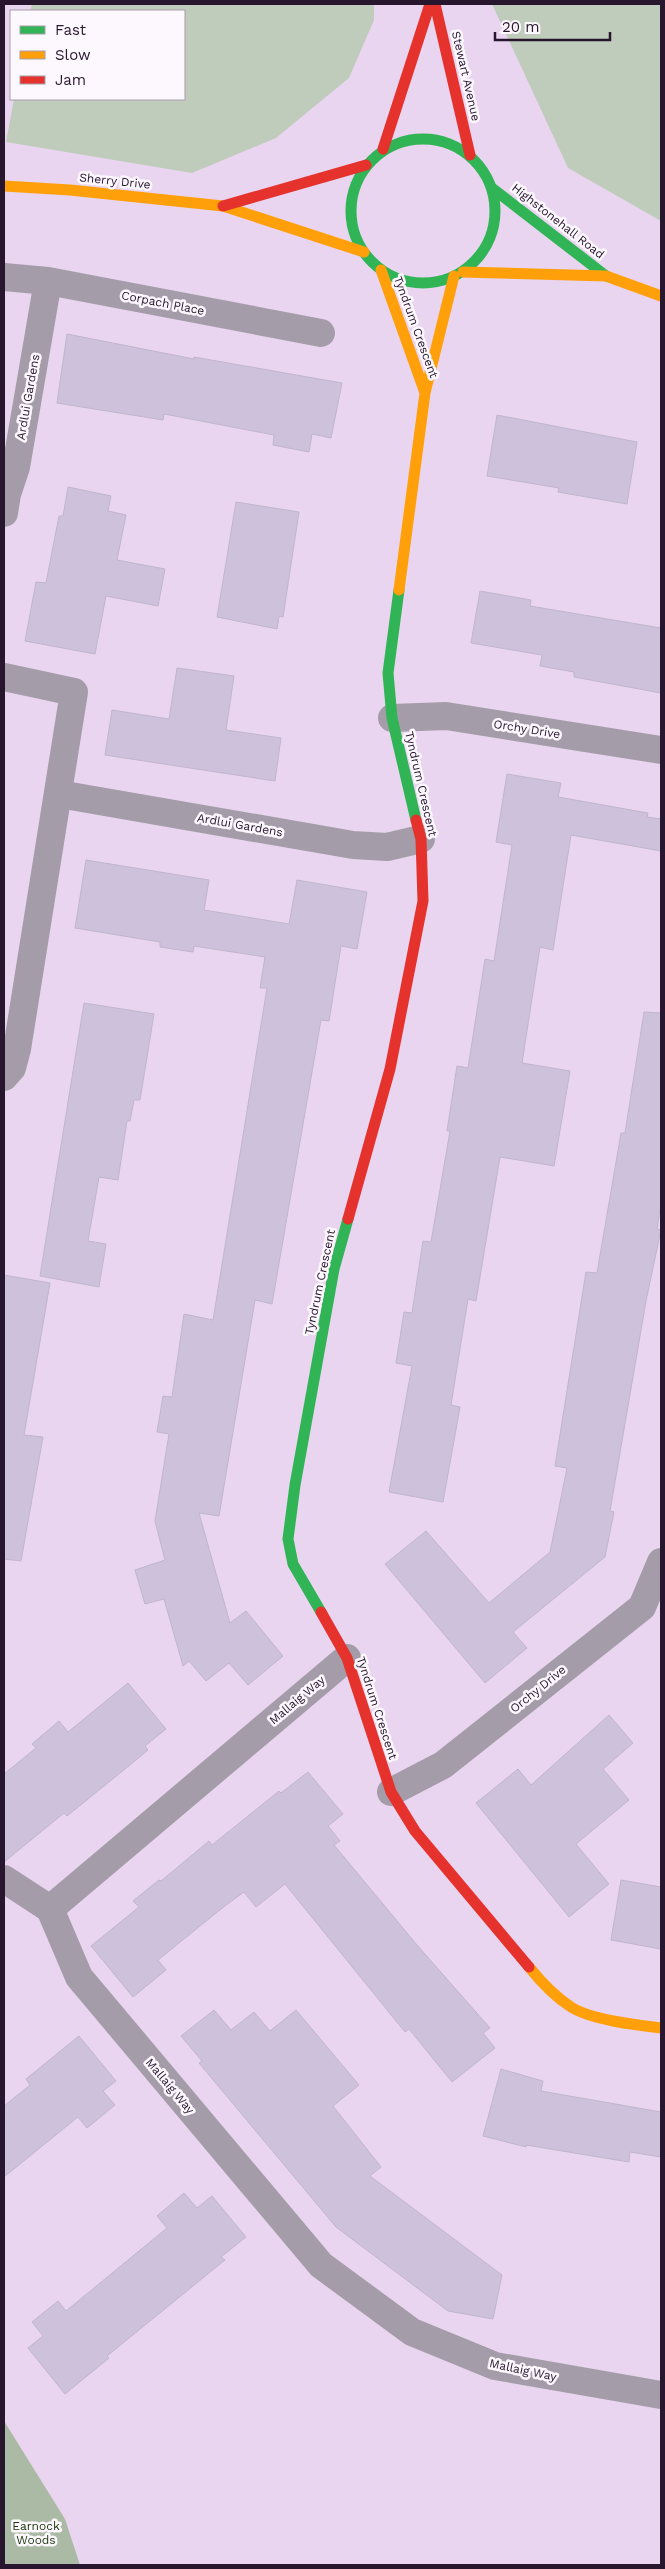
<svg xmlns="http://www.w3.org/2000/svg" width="665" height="2569" viewBox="0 0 665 2569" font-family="'Work Sans',sans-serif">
<rect width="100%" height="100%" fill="#e9d5f0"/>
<path fill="#c0ccbb" d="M32 4H374V20L349 78 276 138 192 173 6 142 14 99H184V11H30Z
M492 4H661V221L568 168Z"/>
<path fill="#aabaa4" d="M4 2421 65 2519 80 2565H4Z"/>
<path fill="#cec1db" stroke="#c1b5cd" d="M67 334 194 359V357L342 383 331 438 312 434 309 452 273 445 274 435 164 414 163 420 57 403Z
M497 415 637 442 627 504 558 492 559 488 487 476Z
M68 487 111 496 108 511 126 515 117 560 165 569 158 606 106 596 95 654 25 641 36 582 46 583 59 516H63Z
M236 502 299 512 283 617 279 616 277 629 217 617Z
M480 591 531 600 530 606 661 628V693L574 677V672L540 666 542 655 471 643Z
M177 668 234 676 226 730 281 738 275 781 105 755 112 710 169 719Z
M507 774 561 783 558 797 648 813 647 817 661 819V851L571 835 553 950 540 947 522 1063 570 1071 554 1166 500 1157 476 1301 468 1299 451 1405 460 1407 443 1502 389 1492 412 1366 396 1363 404 1312 412 1313 423 1241 431 1242 450 1131H447L457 1066 468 1068 485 959 494 961 512 845 496 842Z
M86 860 209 880 204 910 289 924 297 880 367 892 357 949 341 946 329 1021 321 1020 272 1304 255 1300 219 1516 199 1513 230 1623 246 1611 283 1656 248 1685 229 1663 206 1681 189 1661 183 1666 164 1599 145 1604 135 1570 165 1560 155 1521 169 1434 157 1432 163 1396 172 1397 184 1314 213 1320 267 988H260L265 957 194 946 193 952 160 947V942L75 928Z
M84 1003 154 1014 140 1100H134L130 1121H127L118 1180 99 1177 88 1241 106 1244 99 1287 40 1276Z
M644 1012 661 1013V1203L657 1229 661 1230 646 1301 610 1511 614 1512 605 1557 513 1632 527 1648 485 1683 385 1564 426 1531 489 1603 550 1552 567 1468 555 1466 586 1272 597 1273 621 1133H625Z
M4 1275 50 1283 24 1435 43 1437 21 1561 4 1559Z
M128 1683 166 1729 145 1746 148 1750 125 1769 67 1816 64 1813 4 1862V1774L36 1748 32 1744 59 1721 68 1732Z
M609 1715 633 1743 603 1769 629 1800 576 1844 609 1884 569 1917 476 1803 518 1769 531 1785Z
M308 1772 343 1814 328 1826 340 1841 334 1845 417 1945 490 2028 483 2033 495 2048 452 2082 409 2029 405 2032 285 1884 256 1907 244 1892 226 1905 158 1960 166 1970 133 1997 91 1946 139 1907 133 1901 159 1880 161 1881 209 1841 212 1845 279 1791 281 1793Z
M621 1880 661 1887V1949L611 1940Z
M214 2010 231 2030 254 2012 270 2031 296 2010 359 2085 333 2106 381 2167 370 2176 502 2275 493 2319 448 2311 336 2227 199 2063 202 2061 181 2036Z
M79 2036 116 2081 103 2091 115 2105 87 2128 78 2117 4 2177V2106L30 2085 26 2079Z
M501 2069 543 2081 541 2091 661 2112V2157L630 2152 629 2162 526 2145V2147L483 2136Z
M184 2193 197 2208 212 2196 246 2237 221 2257 225 2260 107 2356 109 2358 65 2394 28 2348 43 2336 32 2322 58 2301 66 2311 167 2228 157 2216Z"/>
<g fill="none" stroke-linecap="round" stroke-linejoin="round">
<path stroke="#a59ca9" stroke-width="28" d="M4 277 48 281 321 333
M4 513 7 494 16 467 48 281
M4 677 74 692 17 1049 12 1068 4 1077
M392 718 446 716 661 750
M59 794 353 845 387 847 421 839
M391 1792 443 1765 642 1607 661 1562
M4 1879 50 1909
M50 1909 79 1977 321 2265 412 2332 495 2366 661 2395
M50 1909 347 1658"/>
<path stroke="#30b455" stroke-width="11" d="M351 211a72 72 0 1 1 144 0a72 72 0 1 1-144 0Z
M492 188 606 276
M399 590 388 673 392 718 416 820
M321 1612 293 1564 288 1539 295 1485 334 1269 348 1219"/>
<path stroke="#ff9f0a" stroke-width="11" d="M4 186 70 190 223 206 364 252
M381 270 425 393
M463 272 606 276 661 296
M399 590 425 393 454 276
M529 1967C541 1982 554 1996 571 2007 592 2020 636 2025 661 2028"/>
<path stroke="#e5322d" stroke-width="11" d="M435 4 470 155
M383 149 430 4
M223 206 366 165
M348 1219 390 1069 423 901 421 839 416 820
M321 1612 347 1658 391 1792 415 1831 529 1967"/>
</g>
<g text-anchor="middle" stroke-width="5" stroke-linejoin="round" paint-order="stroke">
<g font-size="12" fill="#27162d" stroke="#fdf8fe">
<text transform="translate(466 76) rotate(77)" y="4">Stewart Avenue</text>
<text transform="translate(115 181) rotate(6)" y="4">Sherry Drive</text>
<text transform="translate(558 221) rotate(38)" y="4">Highstonehall Road</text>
<text transform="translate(163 303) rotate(11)" y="4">Corpach Place</text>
<text transform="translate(416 327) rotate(70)" y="4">Tyndrum Crescent</text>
<text transform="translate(28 397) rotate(-80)" y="4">Ardlui Gardens</text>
<text transform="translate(527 729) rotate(9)" y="4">Orchy Drive</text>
<text transform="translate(421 784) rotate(77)" y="4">Tyndrum Crescent</text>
<text transform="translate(240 825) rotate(10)" y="4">Ardlui Gardens</text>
<text transform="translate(320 1282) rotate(-78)" y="4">Tyndrum Crescent</text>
<text transform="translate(538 1689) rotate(-39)" y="4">Orchy Drive</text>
<text transform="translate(297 1700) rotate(-40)" y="4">Mallaig Way</text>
<text transform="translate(377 1708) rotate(72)" y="4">Tyndrum Crescent</text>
<text transform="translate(170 2086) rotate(50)" y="4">Mallaig Way</text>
<text transform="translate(523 2370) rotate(12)" y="4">Mallaig Way</text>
</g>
<g font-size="12" fill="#163508" stroke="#fdf8fe">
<text x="36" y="2530">Earnock<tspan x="36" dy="14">Woods</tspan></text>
</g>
</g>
<rect width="665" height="2569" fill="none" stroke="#27162d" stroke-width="10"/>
<rect x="10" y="10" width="175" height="90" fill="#fdf8fe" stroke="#a79eaa"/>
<rect x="20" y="26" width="25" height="8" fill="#30b455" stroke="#a79eaa"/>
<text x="55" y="35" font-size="15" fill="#27162d">Fast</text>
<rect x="20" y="51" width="25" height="8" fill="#ff9f0a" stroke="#a79eaa"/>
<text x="55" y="60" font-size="15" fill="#27162d">Slow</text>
<rect x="20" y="76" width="25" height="8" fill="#e5322d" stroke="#a79eaa"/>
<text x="55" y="85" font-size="15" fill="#27162d">Jam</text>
<path d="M495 32v8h115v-8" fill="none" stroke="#27162d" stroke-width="2.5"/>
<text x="502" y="32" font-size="15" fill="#27162d" stroke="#fdf8fe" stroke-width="4" paint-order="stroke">20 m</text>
</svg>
